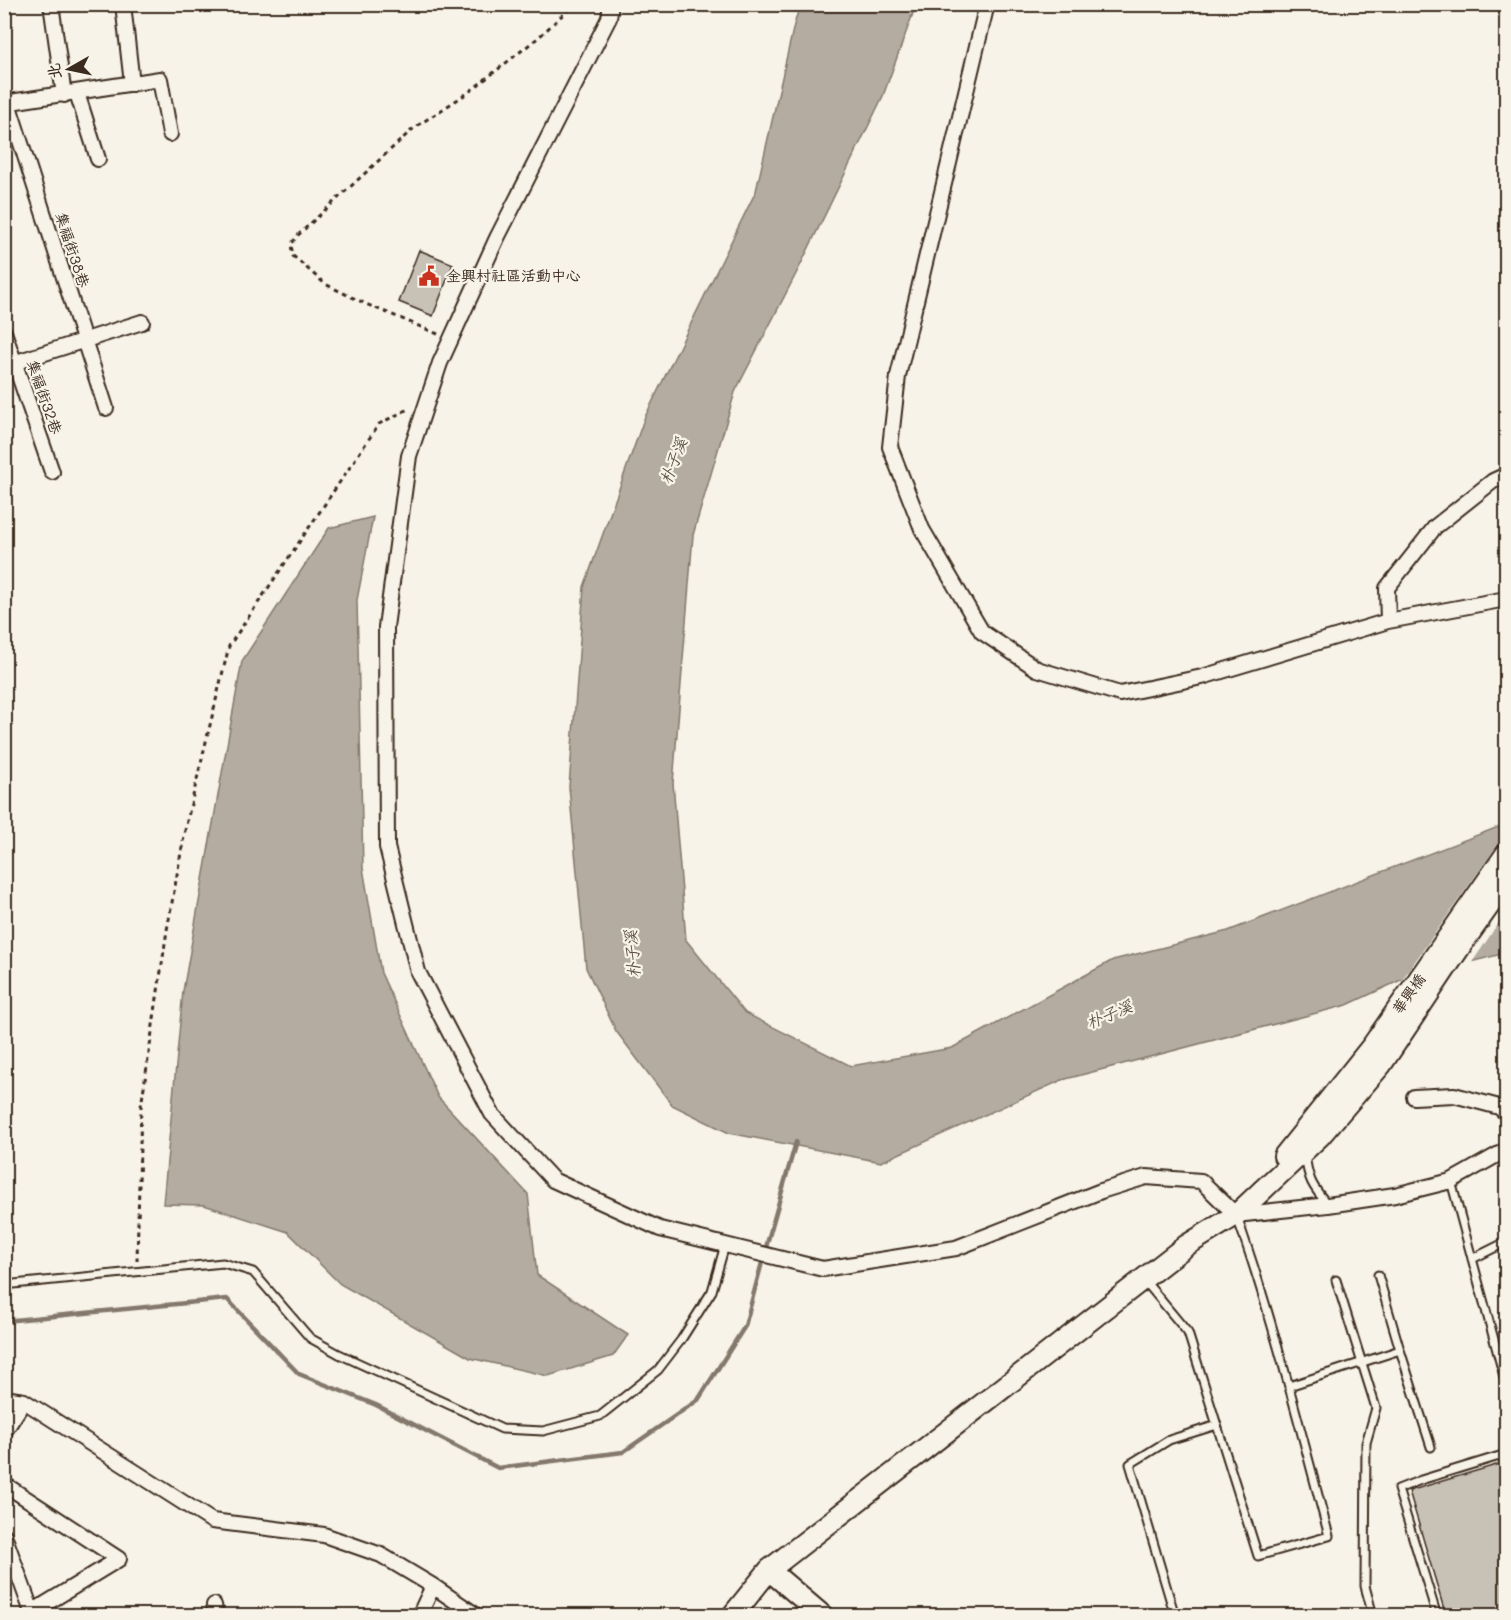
<svg xmlns="http://www.w3.org/2000/svg" width="1511" height="1620" viewBox="0 0 1511 1620" font-family="Mali,'LXGW WenKai TC',sans-serif">
<rect width="100%" height="100%" fill="#f7f3e8"/>
<filter id="ink" filterUnits="userSpaceOnUse"><feTurbulence type="fractalNoise" baseFrequency=".0167" numOctaves="2"/><feDisplacementMap in="SourceGraphic" scale="12" xChannelSelector="R" yChannelSelector="G"/><feConvolveMatrix kernelMatrix="1 2 1 2 8 2 1 2 1" color-interpolation-filters="sRGB"/></filter>
<g filter="url(#ink)">
<path fill="#b4aca0" stroke="#84786c" stroke-width="1.5" d="M800 5H916L883 96 798 270 735 392 693 535 673 783 686 940 745 1013 851 1066 952 1048 1113 960 1228 931 1506 824V953L1403 979 1347 1005 1062 1080 881 1162 729 1133 672 1105 616 1031 586 968 569 787 584 587 644 419 756 191 794 25Z
M373 517 357 600 363 868 381 973 438 1097 528 1194 537 1275 628 1335 613 1356 548 1376 470 1358 340 1284 288 1232 204 1205 163 1204 183 991 242 661 329 528Z"/>
<path fill="#f7f3e8" d="M1506 833V912L1471 964 1399 984Z"/>
<g fill="none" stroke-linecap="round" stroke-linejoin="round">
<path stroke="#84786c" stroke-width="4.5" d="M4 1321 227 1299 299 1374 376 1405 498 1468 623 1452 698 1400 745 1326 768 1240 796 1142"/>
</g>
<path fill="#c8c1b6" stroke="#3b2a1e" stroke-width="1.5" d="M419 250 453 264 433 316 399 302Z
M1506 1462V1616H1446L1409 1491Z"/>
<g fill="none" stroke-linecap="round" stroke-linejoin="round">
<g stroke="#3b2a1e" stroke-width="11">
<path id="lane" d="M1305 1154C1308 1180 1312 1186 1328 1205
M1451 1181 1506 1384
M1472 1259 1506 1242
M1378 1275 1400 1350
M1336 1280 1376 1408 1366 1443 1365 1586 1373 1616
M1145 1281 1188 1333 1258 1556 1329 1536C1300 1429 1274 1322 1237 1217
M4 1285 223 1263 253 1272 310 1338 339 1354 502 1429 543 1431 600 1416 658 1370 681 1340 712 1291 725 1245
M1289 1386 1400 1350 1431 1447
M1175 1616 1130 1464 1169 1440 1217 1425
M1437 1616 1398 1489 1421 1480 1506 1454"/>
</g>
<g stroke="#3b2a1e" stroke-width="18">
<path id="street" d="M51 4 64 95
M123 4 132 84
M611 4 609 18 497 238 440 363 409 456 386 627 387 847 418 972 492 1114 553 1180 660 1229 823 1269 956 1248 1101 1191 1146 1177 1201 1181 1236 1215 1328 1205 1395 1195 1451 1181 1506 1150
M987 4 898 376 890 447 922 529 982 632 1037 669 1120 694 1202 677 1388 621 1387 588 1435 527 1493 481 1506 475
M77 93 98 159
M4 103 160 79 170 134
M8 103 106 408
M4 332 52 472
M4 366 142 322
M1388 621 1506 599
M1414 1097 1454 1095 1499 1107 1506 1113
M4 1398 24 1401 212 1521 324 1535 381 1555 433 1586 477 1616
M4 1432 24 1401
M4 1484 119 1559 32 1612 4 1535
M214 1605 216 1616
M419 1616 433 1586"/>
</g>
<g stroke="#3b2a1e" stroke-width="24">
<path id="secondary" d="M1284 1156 1372 1046 1506 854
M769 1570 823 1616
M732 1616 769 1570 1187 1245 1236 1215 1320 1136 1381 1065 1462 944 1506 882"/>
</g>
<path stroke="#3b2a1e" stroke-width="3" stroke-dasharray="4.5 4.5" stroke-linecap="butt" d="M438 334 366 304 325 284 293 256 291 245 297 236 414 128 469 92 539 37 574 4
M137 1261 141 1107 167 930 186 825 229 646 379 424 410 408"/>
<use href="#lane" stroke="#f7f3e8" stroke-width="7"/>
<use href="#street" stroke="#f7f3e8" stroke-width="14"/>
<use href="#secondary" stroke="#f7f3e8" stroke-width="20"/>
</g>
</g>
<defs>
<g id="civic-bare" transform="scale(1.62)"><path d="M-.6-6.5H3V-4.5H.6V-3L4-1V1h2V6H-6V1h2V-1L-.6-3ZM-1.2 2.5V6h2.4V2.5Z" fill="#c8321e" stroke="#f7f3e8" stroke-width="2.5" paint-order="stroke"/></g>
</defs>
<g fill-rule="evenodd">
<use href="#civic-bare" x="429" y="276"/>
</g>
<g text-anchor="middle" stroke-width="4.5" stroke-linejoin="round" paint-order="stroke">
<g font-size="15" fill="#3b2a1e" stroke="#f7f3e8">
<text transform="translate(72 250) rotate(72)" y="5">集福街38巷</text>
<text transform="translate(44 397) rotate(71)" y="5">集福街32巷</text>
<text transform="translate(1409 994) rotate(-55)" y="5">華興橋</text>
</g>
<g font-size="15" fill="#3b2a1e" stroke="#f7f3e8" text-anchor="start">
<text x="446" y="281">金興村社區活動中心</text>
</g>
<g font-size="16" font-style="italic" fill="#5f5145" stroke="#f7f3e8">
<text transform="translate(673 461) rotate(-69)" y="6">朴子溪</text>
<text transform="translate(632 954) rotate(-95)" y="6">朴子溪</text>
<text transform="translate(1109 1014) rotate(-23)" y="6">朴子溪</text>
</g>
</g>
<rect width="1511" height="1620" fill="none" stroke="#f7f3e8" stroke-width="24"/>
<rect x="12" y="12" width="1487" height="1596" fill="none" stroke="#3b2a1e" stroke-width="2" filter="url(#ink)"/>
<g transform="translate(69 69) rotate(261)" stroke="#f7f3e8" stroke-width="4.5" paint-order="stroke">
<path d="M0-4.5L10 22L0 15L-10 22Z" fill="#3b2a1e"/>
<text y="-9" font-size="16" font-weight="bold" text-anchor="middle" fill="#3b2a1e">北</text>
</g>
</svg>
